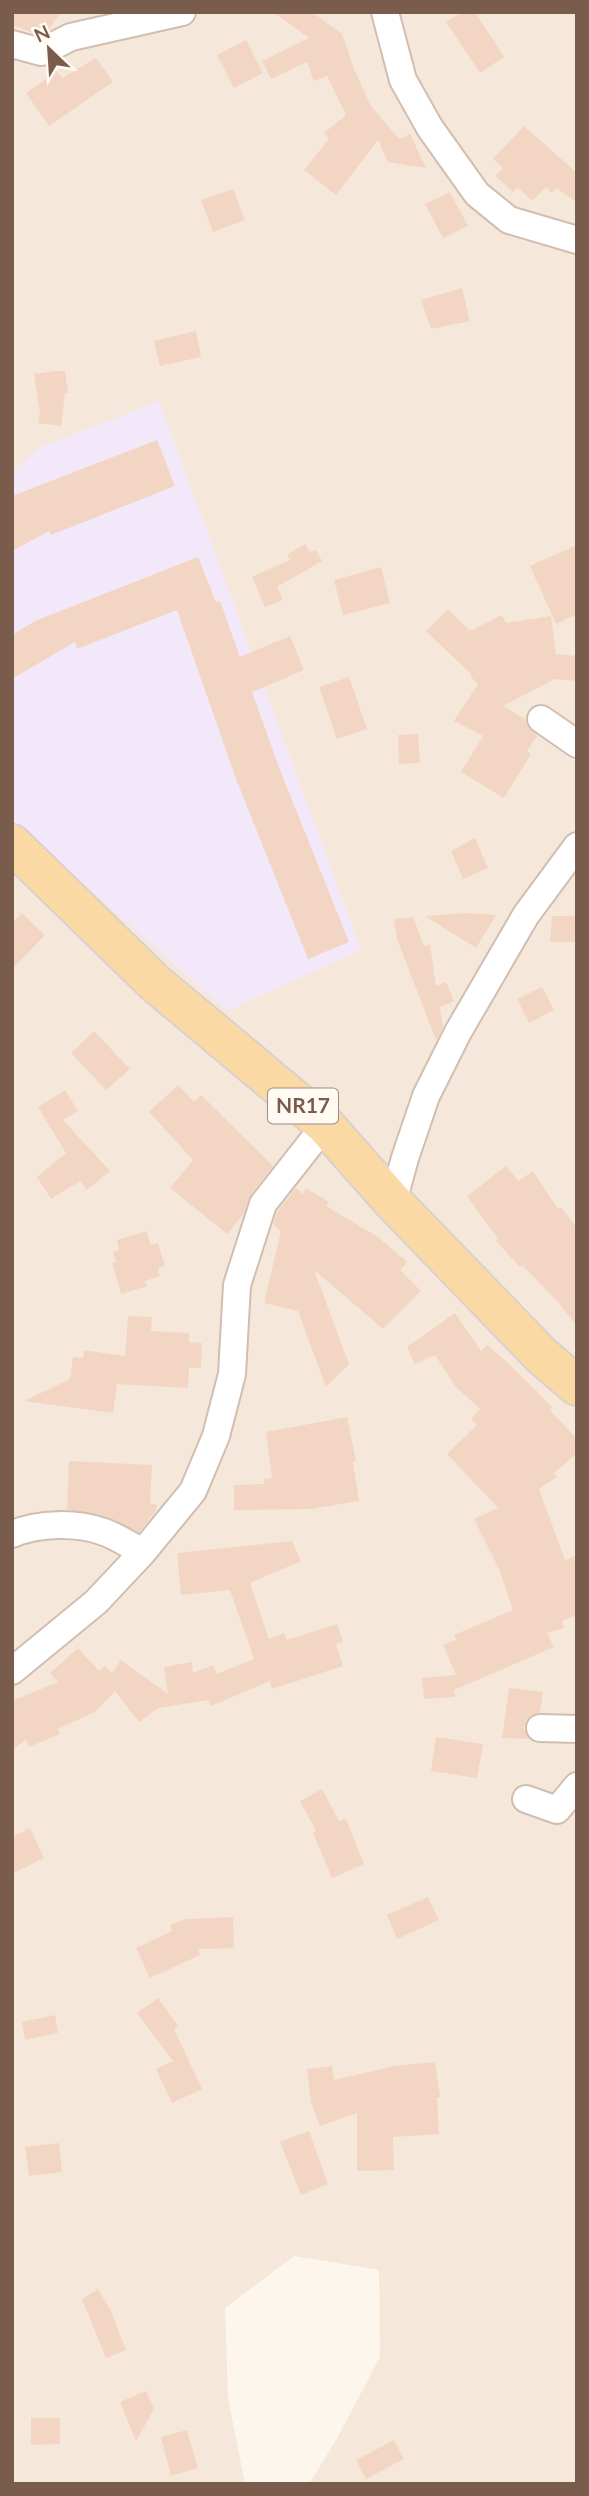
<svg xmlns="http://www.w3.org/2000/svg" width="589" height="2496" viewBox="0 0 589 2496" font-family="Lato,sans-serif">
<rect width="100%" height="100%" fill="#fdf6ec"/>
<path fill="#f5e8da" d="M12 12H577V2484H309L336 2440 380 2357 379 2270 294 2256 225 2308 228 2398 245 2484H12Z"/>
<path fill="#f3e8fa" d="M159 401 361 950 227 1011 12 820V473L39 448Z"/>
<path fill="#f3d5c3" d="M12 12H61L48 31 39 35 12 25Z
M273 12H312L342 34 355 71 371 106 399 139 410 134 426 168 388 162 378 140 336 195 304 170 329 139 324 133 346 115 327 76 314 81 307 62 271 79 262 61 309 38Z
M462 12H475L504 57 480 73 446 22Z
M246 40 263 73 234 88 217 55Z
M96 58 113 82 49 126 26 93 57 71 62 78Z
M524 126 577 173V202L556 188 551 193 546 187 532 201 517 187 513 192 495 176 503 168 493 159Z
M233 189 245 220 213 232 201 200Z
M450 192 468 226 443 238 425 204Z
M462 288 470 321 431 329 421 300Z
M196 331 201 357 160 366 154 341Z
M56 371H65L68 393H65L61 426 38 423 40 413 34 374Z
M157 440 175 486 51 535 49 531 12 551V496Z
M305 544 310 552 316 550 322 561 277 587 283 600 265 607 252 577 290 560 287 555Z
M577 545V614L556 624 530 566Z
M198 557 216 602 220 601 240 657 290 636 304 670 252 692 280 770 349 942 308 959 236 779 177 610 77 649 75 642 12 679V635L35 621Z
M381 567 390 603 343 615 334 580Z
M448 609 470 631 502 615 506 623 551 616 556 654 577 656V681L555 679 503 706 525 719 527 726 537 736 527 751 531 754 504 798 461 772 483 736 454 721 478 684 470 676 472 675 426 631Z
M349 677 367 729 337 739 319 687Z
M418 734 420 763 399 764 398 735Z
M475 838 488 868 463 879 451 851Z
M22 913 45 935 12 969V923Z
M466 913 496 915 476 948 425 916Z
M552 916H577V942H550Z
M413 917 424 946 430 945 436 986 446 982 454 1001 440 1007 443 1027 436 1040 397 939 394 919Z
M542 987 554 1010 529 1023 517 999Z
M94 1031 130 1069 106 1090 71 1053Z
M178 1085 194 1102 201 1095 273 1166 251 1194 243 1215 227 1234 170 1188 193 1160 149 1112Z
M65 1090 78 1111 63 1120 110 1171 87 1190 80 1181 51 1199 37 1177 66 1153 38 1107Z
M506 1166 518 1181 533 1171 558 1209 561 1207 577 1228V1326L558 1302 522 1265 520 1267 496 1241 498 1239 467 1196Z
M296 1188 303 1194 306 1188 329 1202 326 1206 378 1237 407 1262 400 1270 421 1291 383 1329 314 1270 349 1364 326 1387 298 1311 264 1303 281 1231 273 1224 277 1212Z
M146 1231 151 1245 158 1243 165 1266 158 1268 160 1276 145 1281 147 1286 121 1294 112 1263 116 1262 113 1252 119 1250 117 1240Z
M455 1313 481 1351 487 1345 510 1365 552 1407 550 1410 577 1439V1453L554 1473 557 1477 539 1489 565 1560 577 1555V1615L562 1621 564 1628 547 1633 554 1647 454 1690 455 1697 424 1699 422 1678 456 1675 443 1645 456 1640 454 1635 513 1610 499 1569 474 1519 498 1508 447 1454 477 1425 471 1419 480 1409 456 1387 435 1355 415 1364 407 1347Z
M128 1316 152 1317 151 1331 189 1333V1342L202 1343 201 1368H189L188 1388 117 1384 113 1413 24 1401 70 1379 73 1357 83 1358 84 1350 125 1356Z
M347 1417 356 1461 353 1462 359 1501 311 1509 234 1510V1485L264 1484 263 1479 272 1478 266 1432Z
M69 1461 152 1465 150 1503 157 1505 155 1512 139 1532 98 1514 67 1510Z
M292 1541 301 1561 250 1583 269 1639 284 1633 287 1640 337 1624 343 1642 336 1644 343 1666 272 1689 270 1681 211 1706 208 1700 158 1708 139 1722 115 1691 95 1712 58 1729 60 1734 29 1747 26 1739 12 1751V1701L58 1682 50 1673 78 1648 99 1671 105 1666 112 1673 121 1660 168 1694 164 1667 192 1662 193 1673 213 1665 217 1674 254 1659 230 1590 181 1595 177 1553Z
M509 1688 543 1692 540 1712 532 1715 526 1720 524 1728 529 1739 502 1738Z
M436 1737 483 1744 477 1778 431 1771Z
M322 1789 339 1821 346 1819 364 1864 332 1878 313 1833 316 1831 300 1801Z
M30 1828 44 1858 12 1874V1837Z
M428 1897 439 1920 397 1939 387 1915Z
M233 1917 234 1948 198 1949 200 1955 150 1978 136 1948 172 1931 170 1925 186 1919Z
M158 1998 178 2026 174 2029 202 2089 172 2103 156 2069 173 2061 137 2013Z
M55 2015 58 2033 25 2040 22 2022Z
M435 2062 440 2097H437L439 2134 393 2137 394 2170 357 2171V2113L320 2126 311 2103 307 2069 332 2066 334 2080 394 2066Z
M309 2131 328 2184 301 2195 280 2142Z
M59 2143 62 2172 29 2176 25 2147Z
M98 2289 110 2309 126 2350 106 2358 82 2299Z
M146 2391 154 2409 136 2441 120 2402Z
M31 2418H60V2444L31 2445Z
M187 2430 198 2468 171 2476 161 2437Z
M394 2440 404 2459 366 2479 356 2460Z"/>
<g fill="none" stroke-linecap="round" stroke-linejoin="round">
<g stroke="#d1beb0" stroke-width="30">
<path id="street" d="M385 12 403 80 430 128 477 194 509 220 577 240
M12 44 41 52 71 37 182 12
M541 719 577 744
M393 1202 405 1158 426 1096 458 1032 526 915 577 846
M12 1534C39 1523 77 1522 104 1532 118 1537 131 1546 143 1552
M12 1671 96 1602 143 1552 193 1491 216 1436 232 1374 237 1285 263 1204 325 1125
M540 1728 577 1729
M526 1799 557 1810 577 1786"/>
</g>
<g stroke="#dad1cd" stroke-width="42">
<path id="primary" d="M12 844 155 983 325 1125 393 1202 542 1356 577 1386"/>
</g>
<use href="#street" stroke="#fff" stroke-width="26"/>
<use href="#primary" stroke="#fbd9a5" stroke-width="38"/>
</g>
<g text-anchor="middle" stroke-width="6" stroke-linejoin="round" paint-order="stroke">
<rect fill="#fffaf3" stroke="#a28b7f" stroke-width="2" x="268" y="1088.5" width="70" height="35" rx="5"/>
<g font-size="21" font-weight="bold" fill="#7a5c4d">
<text x="303" y="1113">NR17</text>
</g>
</g>
<rect width="589" height="2496" fill="none" stroke="#7a5c4d" stroke-width="28"/>
<g transform="translate(49 49) rotate(335)" stroke="#fffaf3" stroke-width="5" paint-order="stroke">
<path d="M0-5L12 26L0 18L-12 26Z" fill="#7a5c4d"/>
<text y="-10" font-size="19" font-weight="bold" text-anchor="middle" fill="#7a5c4d">N</text>
</g>
</svg>
